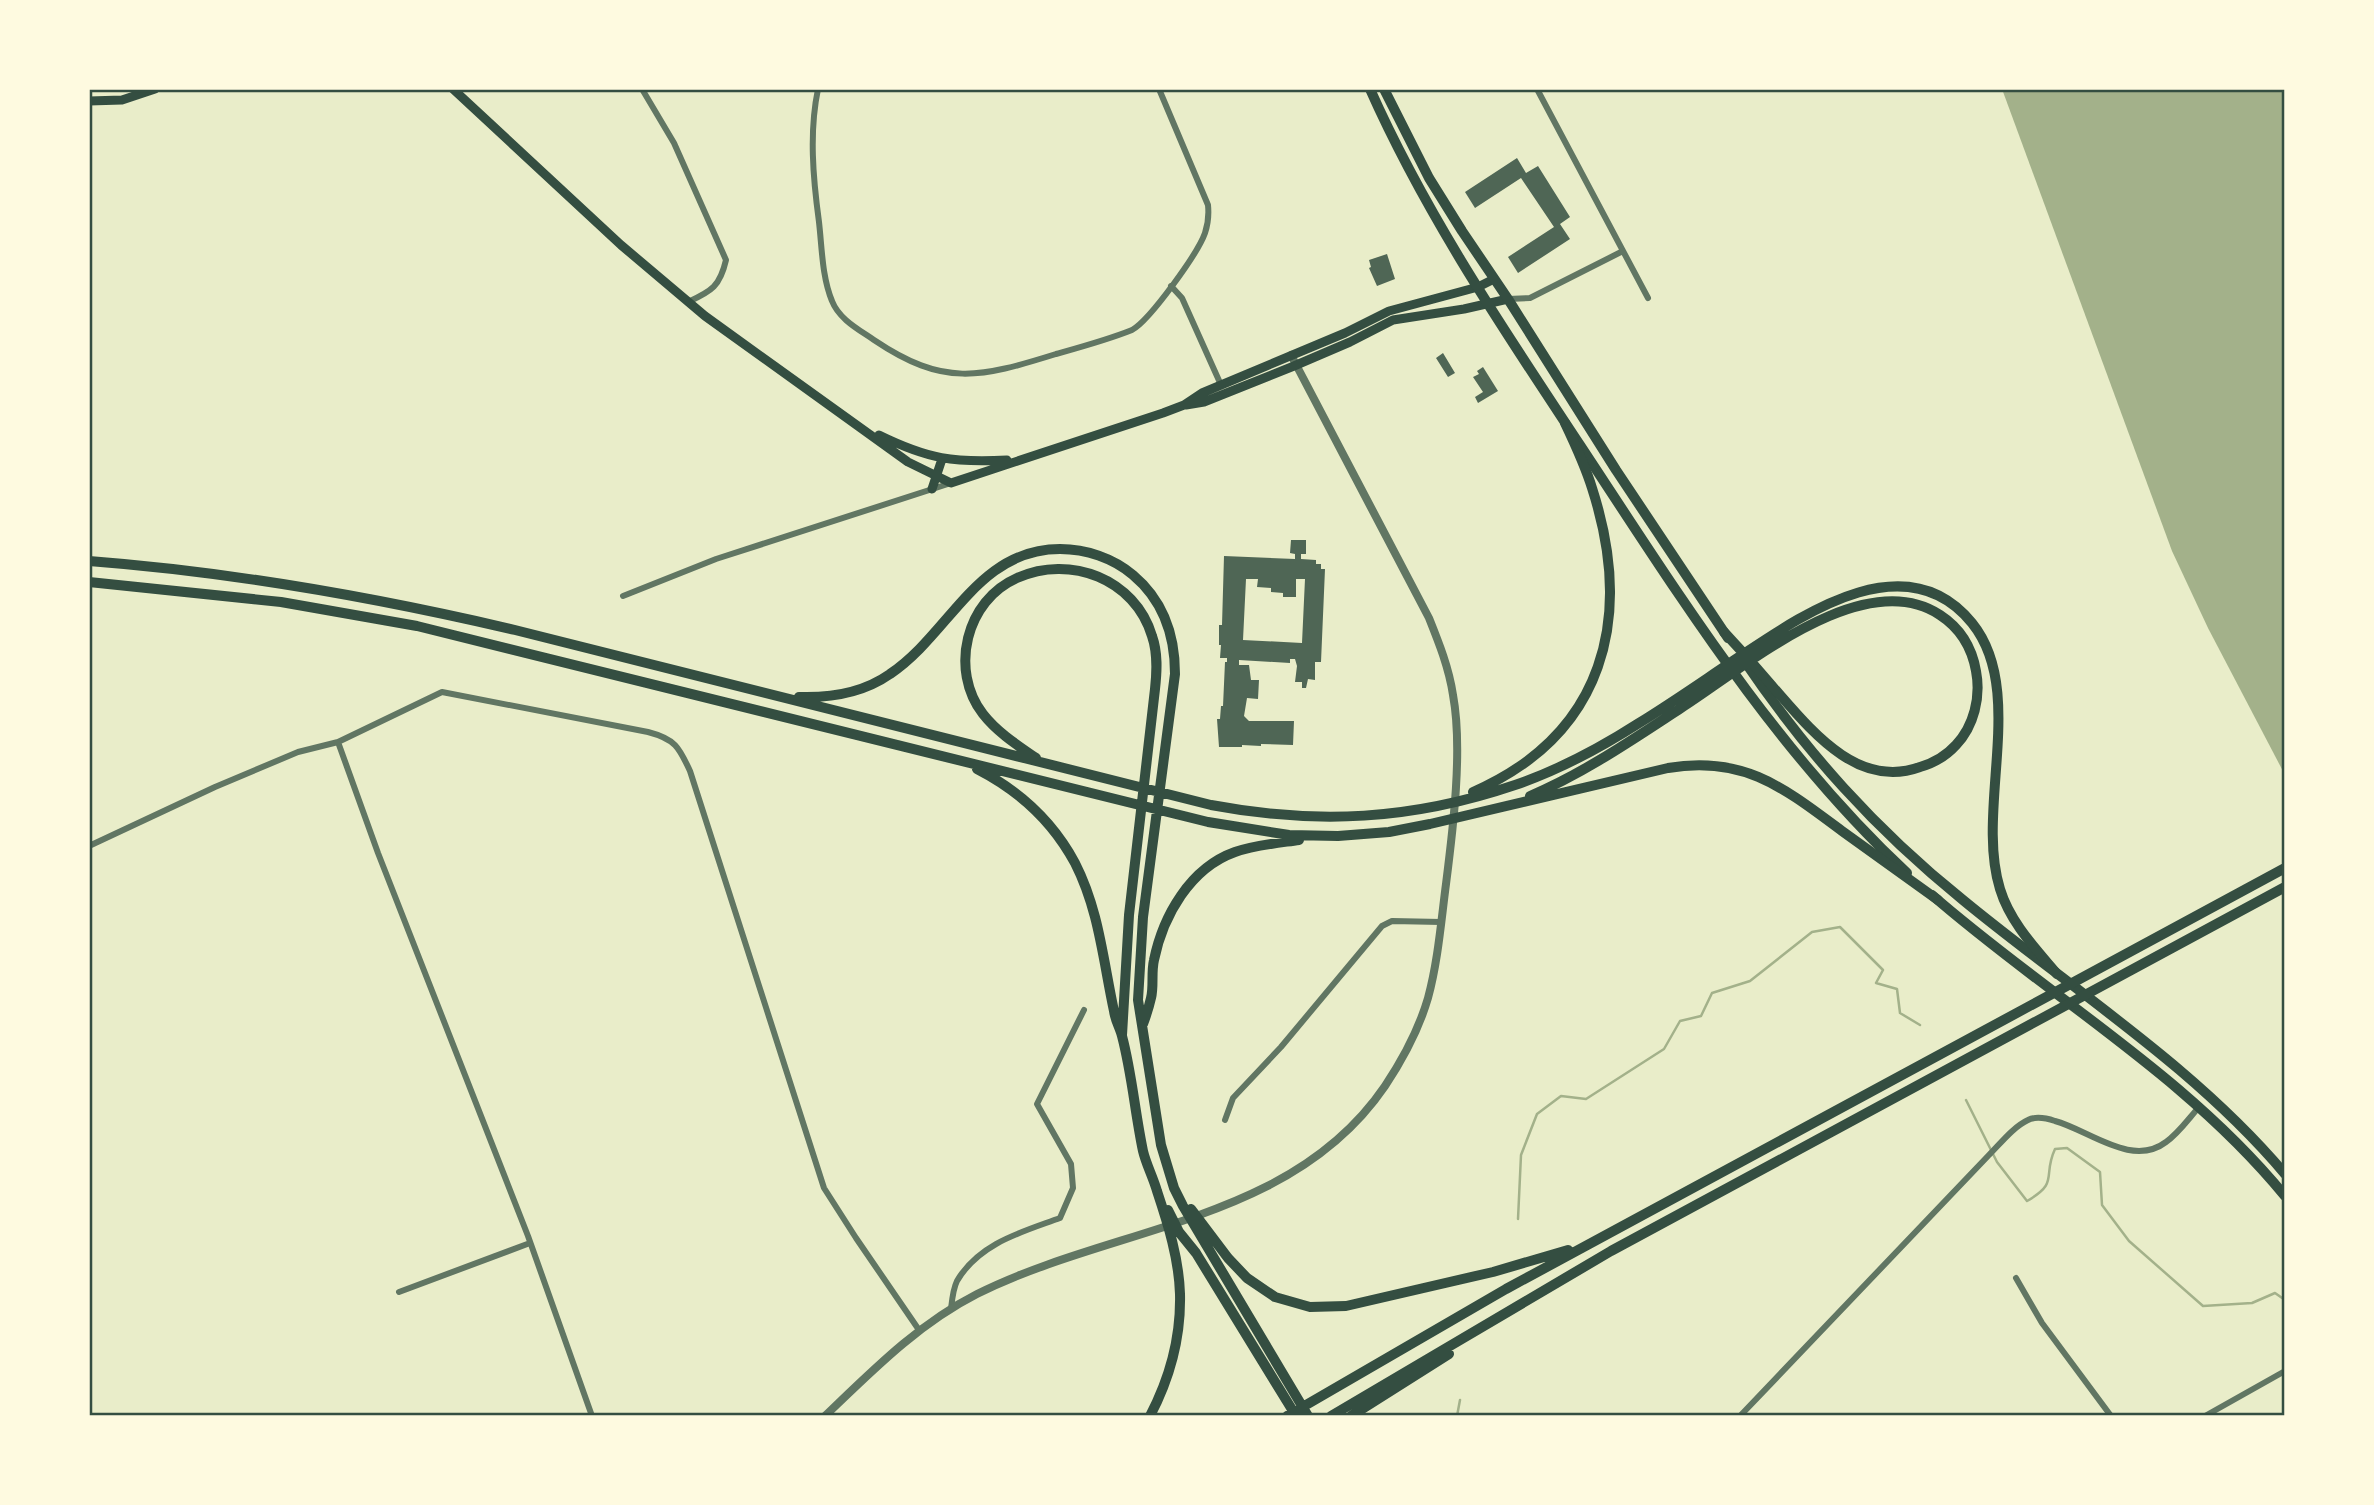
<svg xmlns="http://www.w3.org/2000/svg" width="2374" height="1505" viewBox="0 0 2374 1505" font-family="Mulish,sans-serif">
<rect width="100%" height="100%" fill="#e9edc9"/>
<path fill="#a3b18a" d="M2002 89H2285V775L2208 628 2172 551Z"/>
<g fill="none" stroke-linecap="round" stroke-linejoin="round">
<path stroke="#a3b18a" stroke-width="2.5" d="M1966 1100 1997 1162 2027 1201C2060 1182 2042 1177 2055 1149L2067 1148 2100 1172 2102 1205 2129 1241 2203 1306 2252 1303 2275 1293 2285 1300
M1518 1219 1521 1155 1537 1114 1561 1096 1586 1099 1664 1049 1680 1021 1701 1016 1712 993 1750 981 1812 932 1840 927 1883 970 1876 983 1897 989 1900 1013 1920 1025
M1457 1416 1460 1400"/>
</g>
<path fill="#4f6655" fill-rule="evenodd" d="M1517 158 1526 173 1538 166 1570 217 1560 224 1570 239 1518 273 1508 257 1554 227 1521 178 1475 208 1465 192Z
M1387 254 1395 279 1377 286 1369 268 1371 267 1369 260Z
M1443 353 1455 373 1448 377 1436 358Z
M1483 367 1498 391 1478 403 1475 397 1483 392 1473 377 1479 374 1477 371Z
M1291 540H1306V554H1301V559L1316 560V564H1321V569H1325L1321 662H1315V680L1308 679 1306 688H1302V682H1295L1297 666 1295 659H1290V663L1239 660V665H1249L1251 680H1259L1258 699 1247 698 1244 716 1249 721H1294L1293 745 1261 744V746L1242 745V747H1219L1217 719H1220L1221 706H1223L1225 662H1227V658H1220L1221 645H1219V625H1222L1224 556 1295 559V554L1290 553ZM1246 579H1258L1257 587 1271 588V592L1283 593V597H1296V579H1305L1302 643 1243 640Z"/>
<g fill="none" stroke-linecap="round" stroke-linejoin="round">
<path stroke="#617663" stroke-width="6" d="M642 89 674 143 726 260C720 286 712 291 688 302
M818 89C809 132 813 178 819 222 822 248 822 277 832 301 839 319 858 329 874 340 944 387 979 378 1056 354 1081 347 1107 340 1132 330 1150 320 1198 253 1205 233 1208 224 1209 215 1208 205L1159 89
M1537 89 1648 298
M1171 286 1182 298 1221 385
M1508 299 1530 298 1623 251
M623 596 716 559 951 483
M338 742 378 853 528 1236 592 1416
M89 846 215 787 298 752 338 742 442 692 648 732C675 739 679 747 690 771L824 1188 856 1238 919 1330
M1225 1120 1233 1098 1281 1047 1382 926 1392 921 1441 922
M2016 1278 2042 1323 2111 1416
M399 1292 530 1243
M951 1309C952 1300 953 1289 957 1281 979 1243 1022 1232 1060 1218L1073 1188 1071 1164 1037 1104 1084 1010
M1740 1416 1988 1156C2000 1144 2013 1127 2028 1120 2036 1116 2046 1118 2055 1121 2089 1130 2132 1168 2166 1142 2179 1133 2189 1118 2200 1106
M2205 1416 2285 1371"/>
<path stroke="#617663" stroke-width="8" d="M825 1416C872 1371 918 1324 977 1294 1115 1225 1292 1223 1385 1086 1403 1059 1419 1029 1428 998 1438 961 1441 922 1446 884 1453 829 1463 749 1453 695 1449 668 1439 643 1429 618L1291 355"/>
<path stroke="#344e41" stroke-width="9" d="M453 89 621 245 705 316 908 462 951 483 1163 413 1184 405 1202 393 1345 333 1389 311 1478 287 1494 279
M89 101 122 100 155 89
M1186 405 1204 402 1294 366 1350 342 1393 320 1464 309 1508 299
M879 435C928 459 954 463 1007 460
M932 489 942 459"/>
<path stroke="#344e41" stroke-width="10" d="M1370 89C1426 215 1504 330 1580 445 1679 595 1775 750 1907 873
M1384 89 1429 178 1462 231 1508 299 1616 470 1728 638
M1743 659C1806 752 1875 829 1963 900 2071 989 2194 1066 2285 1174
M1932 895C2049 997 2185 1074 2285 1196"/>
<path stroke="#344e41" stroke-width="10" d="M89 561C233 572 374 597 515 630L1211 805C1317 825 1412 820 1515 785 1559 770 1600 748 1639 723 1675 701 1710 676 1745 653 1808 611 1908 544 1972 623 2027 691 1975 809 2000 889 2010 922 2035 948 2057 974
M89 582 281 602 417 626 1208 822 1289 835 1338 836 1389 832 1430 824 1668 768C1744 755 1784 788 1842 831 1874 854 1906 877 1938 900
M799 697C830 698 863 693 890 674 950 634 977 549 1060 549 1086 549 1113 558 1133 575 1164 601 1175 635 1175 674L1143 917 1138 1000 1161 1145 1174 1188 1183 1206 1308 1416
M1036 758C1017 745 997 732 983 714 949 670 966 600 1017 578 1070 554 1135 579 1152 636 1158 653 1157 671 1155 689L1129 915 1122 1035
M977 769C1018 790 1053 822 1075 863 1099 910 1103 960 1114 1011 1115 1020 1120 1028 1122 1036 1132 1074 1135 1113 1143 1151 1146 1164 1153 1177 1157 1191 1168 1224 1179 1259 1180 1294 1181 1336 1170 1378 1150 1416
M1473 792C1605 734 1634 618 1592 488 1585 465 1575 444 1565 423
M1530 796C1584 773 1632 740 1681 708 1744 668 1863 564 1940 615 1960 628 1972 648 1976 671 1981 697 1974 726 1956 745 1946 756 1934 763 1920 767 1857 790 1810 729 1773 687 1757 668 1741 650 1724 632
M1143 1024C1146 1016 1149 1007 1151 998 1154 986 1151 973 1154 960 1163 916 1190 868 1235 852 1255 845 1278 843 1299 840
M1191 1209 1228 1258 1247 1278 1275 1297 1310 1307 1346 1306 1493 1272 1568 1250
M1168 1210 1179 1232 1196 1253 1296 1416
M1287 1416 1506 1289 2285 868
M1331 1416 1611 1251 2285 887
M1351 1416 1449 1354"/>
</g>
<rect width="2374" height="1505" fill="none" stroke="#fefae0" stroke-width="182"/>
<rect x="91" y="91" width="2192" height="1323" fill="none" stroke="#344e41" stroke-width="2.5"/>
</svg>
